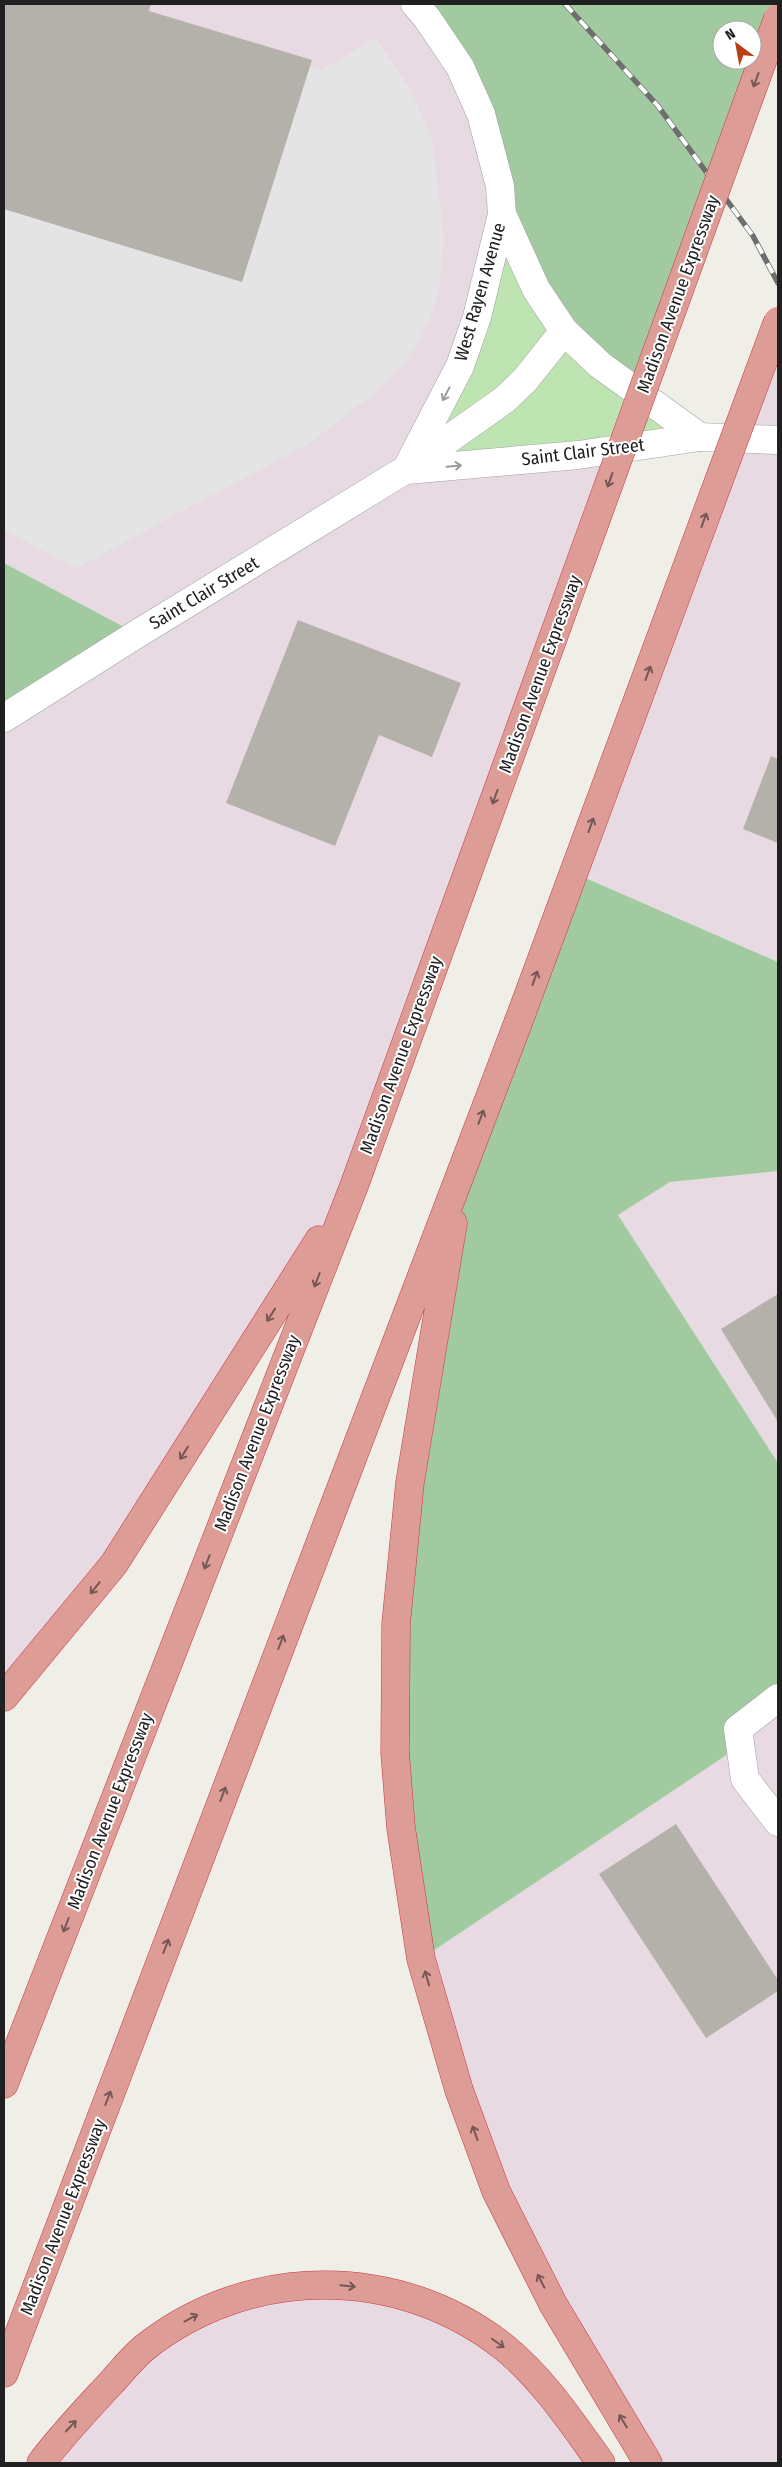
<svg xmlns="http://www.w3.org/2000/svg" width="782" height="2467" viewBox="0 0 782 2467" font-family="'Fira Sans Condensed',sans-serif">
<rect width="100%" height="100%" fill="#efefe7"/>
<path fill="#e8dae2" d="M4 4H415L427 18 620 452 354 1186 114 1564 4 1697V718L136 634 4 563Z
M778 322V962L574 873Z
M778 1171V1463L618 1215 670 1182Z
M778 1698V2463H648L553 2304 421 1959 740 1746Z
M293 2285 471 2325 601 2463H41L143 2349Z"/>
<path fill="#bee4b2" d="M502 214 536 289 700 437 405 470 460 366Z"/>
<path fill="#a2caa0" fill-rule="evenodd" d="M415 4H778V18L640 394 564 331 498 179ZM722 30H752V60H722Z
M4 563 137 634 4 718Z
M574 873 778 962V1171L670 1182 618 1215 778 1463V1698L740 1746 421 1959 396 1624 463 1162Z"/>
<path fill="#e4e4e4" d="M376 38 411 90 432 139 444 238 439 289 429 321 419 340 402 366 373 394 310 443 76 568 4 530V209L242 282 310 66 321 70Z"/>
<path fill="#b4b1aa" d="M4 4H151L149 11 312 60 242 282 4 209Z
M298 620 461 683 432 757 379 735 335 846 226 803Z
M771 756 778 759V843L743 829Z
M778 1294V1422L721 1329Z
M676 1824 778 1980V1991L706 2038 599 1874Z"/>
<g fill="none" stroke-linecap="round" stroke-linejoin="round">
<g stroke="#a1a1a1" stroke-width="29">
<path id="minor" d="M409 464 460 366 477 317 502 214 500 186 481 114 460 67 427 18 415 4
M407 470 578 455 700 437
M4 718 137 634 405 470 504 400 525 380 564 331 536 289 502 214
M778 1698 738 1729 745 1779 778 1822"/>
</g>
<g stroke="#a1a1a1" stroke-width="29">
<path id="tertiary" d="M564 331 600 365 700 437 778 440"/>
</g>
<g stroke="#c93845" stroke-width="29">
<path id="motorway" d="M453 1223 410 1482 396 1624 395 1753 401 1828 421 1959 459 2090 496 2191 553 2304 648 2463
M4 1697 114 1564 319 1240
M4 2084 354 1186 427 985
M4 2373 518 1023
M41 2463C62 2435 86 2410 110 2384 121 2372 132 2358 144 2348 249 2264 400 2264 505 2348 544 2380 572 2423 601 2463"/>
</g>
<use href="#minor" stroke="#fff" stroke-width="28"/>
<use href="#tertiary" stroke="#fff" stroke-width="28"/>
<use href="#motorway" stroke="#de9c97" stroke-width="28"/>
<g stroke="#6e6e6e" stroke-width="5.5">
<path id="rail" d="M565 4 658 106 753 236 778 283"/>
</g>
<use href="#rail" stroke="#fff" stroke-width="4" stroke-dasharray="11" stroke-linecap="butt"/>
<g stroke="#c93845" stroke-width="29" stroke-linecap="butt">
<path id="motorway-bridge" d="M427 985 778 18
M518 1023 778 321"/>
</g>
<use href="#motorway-bridge" stroke="#de9c97" stroke-width="28"/>
</g>
<defs><path id="oneway-shaft" d="M-6 0H5M1.5-3L5.5 0L1.5 3" fill="none" stroke-width="1.6" stroke-linecap="round" stroke-linejoin="round" transform="scale(1.25)"/></defs>
<g stroke="#755856">
<use href="#oneway-shaft" transform="translate(756 80) rotate(110)"/>
<use href="#oneway-shaft" transform="translate(610 480) rotate(110)"/>
<use href="#oneway-shaft" transform="translate(704 520) rotate(-70)"/>
<use href="#oneway-shaft" transform="translate(648 673) rotate(-70)"/>
<use href="#oneway-shaft" transform="translate(495 797) rotate(110)"/>
<use href="#oneway-shaft" transform="translate(591 825) rotate(-70)"/>
<use href="#oneway-shaft" transform="translate(535 978) rotate(-70)"/>
<use href="#oneway-shaft" transform="translate(481 1117) rotate(-69)"/>
<use href="#oneway-shaft" transform="translate(317 1280) rotate(111)"/>
<use href="#oneway-shaft" transform="translate(271 1315) rotate(122)"/>
<use href="#oneway-shaft" transform="translate(184 1453) rotate(122)"/>
<use href="#oneway-shaft" transform="translate(207 1562) rotate(111)"/>
<use href="#oneway-shaft" transform="translate(95 1588) rotate(129)"/>
<use href="#oneway-shaft" transform="translate(281 1642) rotate(-69)"/>
<use href="#oneway-shaft" transform="translate(223 1794) rotate(-69)"/>
<use href="#oneway-shaft" transform="translate(66 1925) rotate(111)"/>
<use href="#oneway-shaft" transform="translate(166 1946) rotate(-69)"/>
<use href="#oneway-shaft" transform="translate(427 1978) rotate(-106)"/>
<use href="#oneway-shaft" transform="translate(108 2098) rotate(-69)"/>
<use href="#oneway-shaft" transform="translate(475 2133) rotate(-110)"/>
<use href="#oneway-shaft" transform="translate(541 2281) rotate(-117)"/>
<use href="#oneway-shaft" transform="translate(348 2286) rotate(6)"/>
<use href="#oneway-shaft" transform="translate(191 2318) rotate(-28)"/>
<use href="#oneway-shaft" transform="translate(498 2343) rotate(35)"/>
<use href="#oneway-shaft" transform="translate(623 2421) rotate(-121)"/>
<use href="#oneway-shaft" transform="translate(71 2426) rotate(-47)"/>
</g>
<g stroke="#9b9b9b">
<use href="#oneway-shaft" transform="translate(446 394) rotate(118)"/>
<use href="#oneway-shaft" transform="translate(454 466) rotate(-5)"/>
</g>
<g text-anchor="middle" stroke-width="4" stroke-linejoin="round" paint-order="stroke">
<g font-size="18" fill="#202020" stroke="#fff">
<text transform="translate(480 292) rotate(-74)" y="6">West Rayen Avenue</text>
<text transform="translate(678 294) rotate(-70)" y="6">Madison Avenue Expressway</text>
<text transform="translate(583 452) rotate(-7)" y="6">Saint Clair Street</text>
<text transform="translate(204 593) rotate(-31)" y="6">Saint Clair Street</text>
<text transform="translate(540 674) rotate(-70)" y="6">Madison Avenue Expressway</text>
<text transform="translate(401 1055) rotate(-70)" y="6">Madison Avenue Expressway</text>
<text transform="translate(257 1433) rotate(-69)" y="6">Madison Avenue Expressway</text>
<text transform="translate(110 1811) rotate(-69)" y="6">Madison Avenue Expressway</text>
<text transform="translate(63 2217) rotate(-69)" y="6">Madison Avenue Expressway</text>
</g>
</g>
<rect width="782" height="2467" fill="none" stroke="#202020" stroke-width="10"/>
<g transform="translate(737 45) rotate(328)"><circle r="24" fill="#ffffff" stroke="#a6a6a6"/>
<path d="M0-4L9 19L0 12L-9 19Z" fill="#bb3e14"/>
<text y="-8" font-size="14" font-weight="bold" text-anchor="middle" fill="#202020">N</text>
</g>
</svg>
